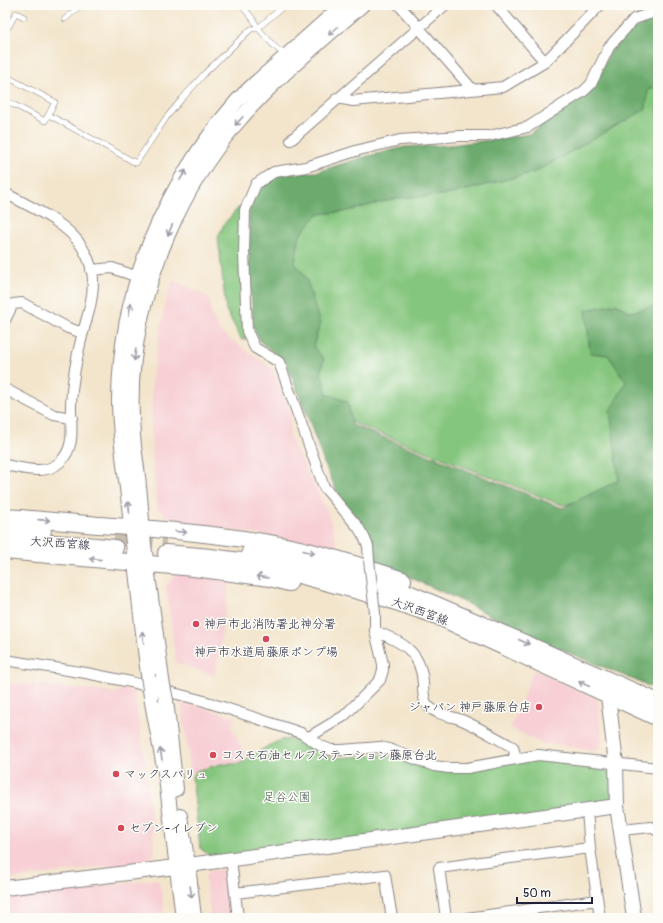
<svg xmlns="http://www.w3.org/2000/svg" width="663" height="923" viewBox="0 0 663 923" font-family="Pangolin,'Klee One',sans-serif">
<rect width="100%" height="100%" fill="#fdfcf7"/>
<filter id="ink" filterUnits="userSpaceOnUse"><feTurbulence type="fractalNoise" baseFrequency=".025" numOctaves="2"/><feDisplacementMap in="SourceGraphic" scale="8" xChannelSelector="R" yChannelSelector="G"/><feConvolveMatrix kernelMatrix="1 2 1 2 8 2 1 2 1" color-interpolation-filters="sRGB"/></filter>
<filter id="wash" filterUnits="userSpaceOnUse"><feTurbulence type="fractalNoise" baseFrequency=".012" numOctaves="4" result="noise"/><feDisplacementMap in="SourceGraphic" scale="16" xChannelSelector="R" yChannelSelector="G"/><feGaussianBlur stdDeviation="0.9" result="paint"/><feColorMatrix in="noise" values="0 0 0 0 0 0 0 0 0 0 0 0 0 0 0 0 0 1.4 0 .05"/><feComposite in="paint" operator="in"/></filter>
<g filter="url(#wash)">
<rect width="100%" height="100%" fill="#f3e5cc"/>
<path fill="#f7cfd4" d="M173 280 209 297 211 313 220 332 272 369 291 412 290 438 328 512 339 551 257 534 174 522 157 508 151 437 152 376 165 305Z
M177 573 230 580 215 676 176 663 166 586Z
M534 670 597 699 603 743 595 752 560 745 543 744 510 728Z
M5 683 54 686 117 693 122 688 134 691 146 768 150 809 155 852 152 857 144 861 5 880Z
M181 701 236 717 231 726 247 758 237 763 215 764 195 771 191 774Z
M222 869 226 873 233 918H211L205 877 209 871Z
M155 879 160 883 165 918H5V899Z"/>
<path fill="#85c67e" stroke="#54745c" d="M658 78V484L562 505 302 403 271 210 505 166Z
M239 207 242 220 249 338 242 340 226 310 218 237 224 224Z
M297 739 318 754 334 758 382 755 411 760 450 770 531 758 616 764 617 806 216 861 200 848 192 776 196 771 221 764H239L268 746 281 740Z"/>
<path fill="#6cab6d" stroke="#476654" d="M658 16V85L648 90 646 109 535 172 451 194 394 199 344 212 318 214 300 235 295 263 306 277 320 324 313 346 324 359 321 372 327 394 348 402 352 425 562 508 619 480 610 411 626 382 608 355 590 353 586 310 616 304 631 312 658 305V690L534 638 460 600 376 562 369 537 339 496 324 463 308 417 286 363 261 342 254 330 249 268V211L259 188 278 175 316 172 364 157 405 147 450 145 499 139 529 134 594 89 609 54 626 33Z"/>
</g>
<g filter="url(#ink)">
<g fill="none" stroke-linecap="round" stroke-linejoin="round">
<path stroke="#c9beaf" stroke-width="16" stroke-dasharray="16 8" stroke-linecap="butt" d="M114 537 166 542"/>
<g stroke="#8a8484" stroke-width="6">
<path id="lane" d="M241 5 253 19 258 28 274 46 285 55
M65 19 81 5
M5 33 16 13 24 17
M5 86 9 78 55 102 45 121 5 100
M49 115 136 163 166 118 181 100 206 72 251 29 258 28 285 5"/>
</g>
<g stroke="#8a8484" stroke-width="12">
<path id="street" d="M399 5 472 89
M496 5 545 62
M337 98 353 101 503 87 545 62 600 5
M291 140 445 5
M5 193C30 207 67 222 82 247 88 256 93 270 93 281 93 299 88 315 83 332 77 355 72 380 71 404 70 423 77 446 60 462 45 476 23 468 5 465
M91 270 112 268 138 277
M5 320 13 304 22 303 68 328 83 333
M5 389 54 415 72 418
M369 560 368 546 364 537 358 527 324 487 279 362 255 348 247 331 244 252 245 210 256 184 274 172 306 167 359 150 400 140 461 136H489L528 127 584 91 591 84 609 47 634 19 658 11
M375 631C402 642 421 651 423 683 423 691 423 700 428 706 437 715 451 716 462 720 480 728 496 738 513 747L516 758
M5 660 86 673 131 682 204 701 301 733 321 746 331 750H342L380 747 389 749 434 766 449 768H467L538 755 658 768
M309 737 344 716 380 680 383 670V664L375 631V613
M587 811 590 848 600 918
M621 830 651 827 658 831
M231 859 238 918
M235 893 385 875 392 918
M446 918 439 868 495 860 590 848
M467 918 597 900"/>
</g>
<g stroke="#8a8484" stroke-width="16">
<path id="secondary" d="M148 675C141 616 134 556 128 496 124 464 119 431 119 399 120 287 165 184 237 101 249 88 263 76 276 65 298 45 321 25 343 5
M162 680C157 640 151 600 146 559 142 536 142 511 139 487 138 470 134 452 133 435 131 410 131 384 134 359 145 273 180 191 235 125 273 80 319 43 362 5
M613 686 608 695 616 764 617 806 634 918
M151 697 166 778 183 918
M166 700 176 789
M180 816 188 865 194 918
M5 888 160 869 617 806"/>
</g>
<g stroke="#8a8484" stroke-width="18">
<path id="primary" d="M5 517C41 519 78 524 114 526 171 530 229 535 286 546 326 554 365 567 403 580
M5 528 43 531
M5 540 86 545 115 548
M5 551 194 568 270 578 289 583
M250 552 290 559 349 574 404 591 488 627 658 702
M166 553 210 557 255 563 384 598 437 616 658 718"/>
</g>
<use href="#lane" stroke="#fff" stroke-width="5"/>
<use href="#street" stroke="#fff" stroke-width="10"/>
<use href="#secondary" stroke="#fff" stroke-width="14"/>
<use href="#primary" stroke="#fff" stroke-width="16"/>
<g stroke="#8a8484" stroke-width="12" stroke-linecap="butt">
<path id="street-bridge" d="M369 560 375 613"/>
</g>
<g stroke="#8a8484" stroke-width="16" stroke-linecap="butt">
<path id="secondary-bridge" d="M148 675 151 697
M162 680 166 700"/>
</g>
<use href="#street-bridge" stroke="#fff" stroke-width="10"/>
<use href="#secondary-bridge" stroke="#fff" stroke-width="14"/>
</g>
<defs><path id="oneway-shaft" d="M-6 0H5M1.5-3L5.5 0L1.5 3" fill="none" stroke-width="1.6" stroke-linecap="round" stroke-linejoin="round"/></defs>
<g stroke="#9c9ca7">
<use href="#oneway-shaft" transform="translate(333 31) rotate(138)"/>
<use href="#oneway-shaft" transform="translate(239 121) rotate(132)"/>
<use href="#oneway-shaft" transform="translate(183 175) rotate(-58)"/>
<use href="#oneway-shaft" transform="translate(170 230) rotate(114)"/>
<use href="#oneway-shaft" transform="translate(130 309) rotate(-78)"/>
<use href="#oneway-shaft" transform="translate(135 355) rotate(98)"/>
<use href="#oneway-shaft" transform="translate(129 507) rotate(-95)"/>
<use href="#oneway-shaft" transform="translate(44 520) rotate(4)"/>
<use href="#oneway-shaft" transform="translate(181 532) rotate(7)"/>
<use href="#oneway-shaft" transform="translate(309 552) rotate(14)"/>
<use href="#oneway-shaft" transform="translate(95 559) rotate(-174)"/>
<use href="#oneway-shaft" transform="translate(262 577) rotate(-172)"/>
<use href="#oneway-shaft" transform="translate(143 637) rotate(-97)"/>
<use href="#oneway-shaft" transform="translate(524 642) rotate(24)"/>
<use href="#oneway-shaft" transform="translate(584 684) rotate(-155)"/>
<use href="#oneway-shaft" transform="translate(161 754) rotate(-100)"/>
<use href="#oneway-shaft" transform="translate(191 892) rotate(82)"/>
</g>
</g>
<g fill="#d1495b" stroke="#fdfcf7" stroke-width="1.5">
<circle cx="196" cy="624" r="4"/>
<circle cx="266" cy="639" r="4"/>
<circle cx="539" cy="707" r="4"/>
<circle cx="213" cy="755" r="4"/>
<circle cx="116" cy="774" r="4"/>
<circle cx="121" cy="828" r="4"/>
</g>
<g text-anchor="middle" stroke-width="3" stroke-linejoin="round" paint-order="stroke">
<g font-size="12" fill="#22223b" stroke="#fdfcf7">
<text transform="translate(60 543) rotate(4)" y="4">大沢西宮線</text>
<text transform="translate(420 611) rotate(20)" y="4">大沢西宮線</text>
</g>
<g font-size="12" fill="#22223b" stroke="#fdfcf7" text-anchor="start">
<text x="204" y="628">神戸市北消防署北神分署</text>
<text x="266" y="656" text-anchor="middle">神戸市水道局藤原ポンプ場</text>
<text x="531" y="711" text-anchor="end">ジャパン 神戸藤原台店</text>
<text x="221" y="759">コスモ石油セルフステーション藤原台北</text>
<text x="124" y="778">マックスバリュ</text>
<text x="129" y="832">セブン-イレブン</text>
</g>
<g font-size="12" fill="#455b52" stroke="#fdfcf7">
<text x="287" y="801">足谷公園</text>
</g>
</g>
<rect width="663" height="923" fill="none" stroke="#fdfcf7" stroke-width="20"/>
<path d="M517 897v6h75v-6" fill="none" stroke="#22223b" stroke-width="2"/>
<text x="523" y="897" font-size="12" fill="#22223b" stroke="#fdfcf7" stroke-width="3" paint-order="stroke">50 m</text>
</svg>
